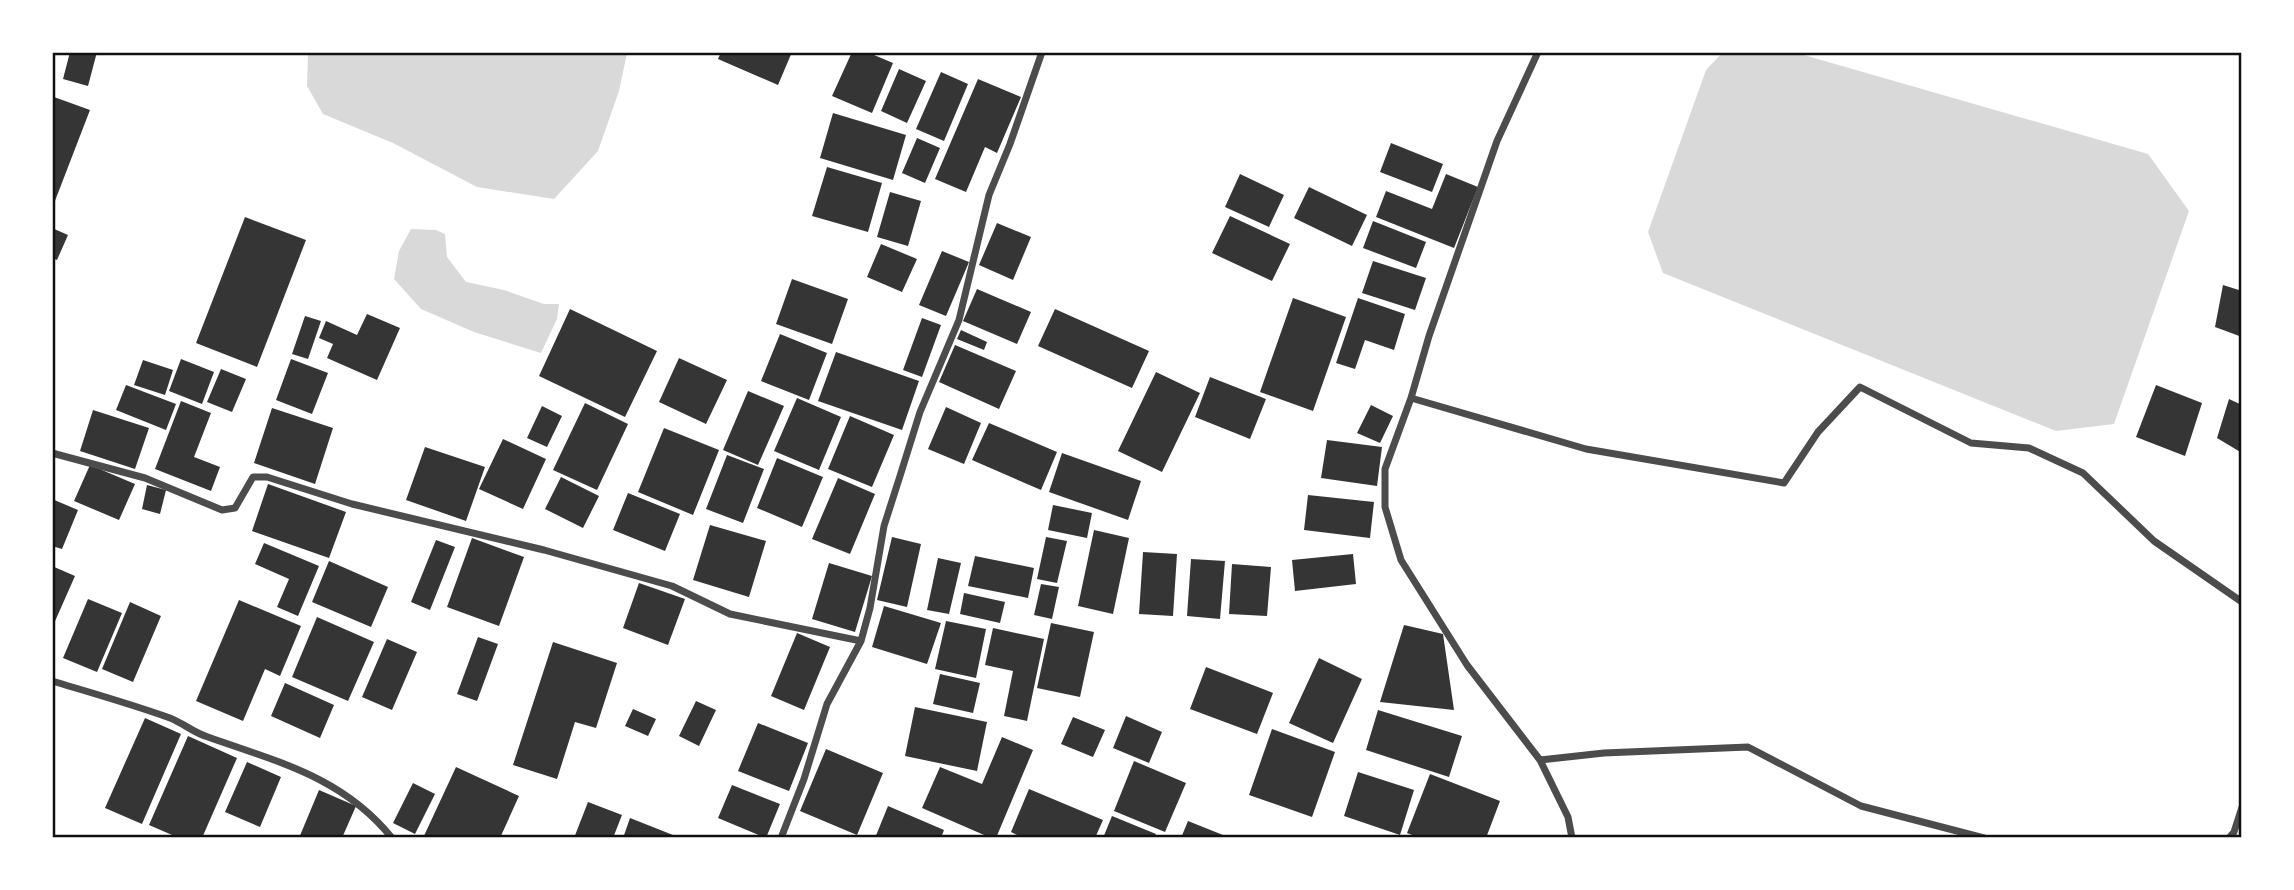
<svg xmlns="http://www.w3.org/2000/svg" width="2294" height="890" viewBox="0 0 2294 890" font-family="Bitter,serif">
<rect width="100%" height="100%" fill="#fff"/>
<path fill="#d9d9d9" d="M1723 52 1797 53 2148 154 2189 211 2114 424 2056 431 1663 273 1648 232 1706 70Z
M308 53V52L627 53 619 91 598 151 554 199 477 187 393 143 323 114 307 86Z
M411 229 436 230 445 234 447 257 466 282 504 290 544 304H559L557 319 541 353 474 332 421 309 394 279 399 251Z"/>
<path fill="#353535" d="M70 52H97L88 86 63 79Z
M721 52H792L778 85 718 59Z
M852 52H867L893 63 872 113 832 96Z
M899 69 926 81 907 123 881 111Z
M941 72 968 84 944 141 916 129Z
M978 79 1021 97 997 153 985 147 966 192 935 179Z
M54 97 90 110 53 206 52 100Z
M833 113 906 135 893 180 820 158Z
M917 138 940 148 925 183 902 173Z
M1391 143 1443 164 1432 192 1380 172Z
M827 167 882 183 868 232 812 216Z
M1240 174 1284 195 1269 227 1225 207Z
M1446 174 1478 187 1454 248 1376 217 1386 191 1432 209Z
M1309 187 1367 215 1352 246 1294 218Z
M890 192 921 201 908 246 877 237Z
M1230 216 1290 244 1272 281 1212 253Z
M245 217 306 240 257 367 196 343Z
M1373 221 1426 242 1416 268 1363 248Z
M997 223 1031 237 1013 280 979 265Z
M52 228 68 235 57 260 52 258Z
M881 244 917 259 902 292 867 277Z
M942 251 969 262 946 316 919 305Z
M1373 261 1426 278 1415 310 1362 293Z
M792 279 848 299 832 344 776 324Z
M2223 285 2242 291V337L2215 327Z
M977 289 1031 312 1017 344 963 321Z
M1293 298 1346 317 1313 411 1260 392Z
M1358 298 1405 314 1394 350 1365 340 1355 369 1336 363Z
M570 309 657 351 625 417 539 376Z
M1055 309 1149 351 1132 388 1038 346Z
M367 314 400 328 377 380 327 358 333 344 319 338 326 321 357 335Z
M305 316 321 321 308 359 292 354Z
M922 318 941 325 922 377 903 370Z
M961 330 987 342 984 350 957 339Z
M780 334 827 353 809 400 761 381Z
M955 345 1016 371 999 409 939 382Z
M836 352 919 381 902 430 818 401Z
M679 358 727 380 706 424 659 402Z
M181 359 214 372 202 404 169 391Z
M291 359 328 373 312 414 276 400Z
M143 360 173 370 165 395 134 385Z
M221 369 246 379 232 412 207 402Z
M1156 372 1200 393 1162 472 1118 451Z
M1210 377 1266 399 1250 439 1195 417Z
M126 385 176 404 166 430 116 410Z
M2156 385 2202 403 2185 456 2136 437Z
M748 391 784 406 758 465 723 450Z
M797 398 841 417 819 470 774 451Z
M2229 399 2242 405V453L2217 438Z
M181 401 211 413 194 457 220 467 211 491 155 469Z
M585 403 628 424 597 490 553 470Z
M1371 405 1393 416 1380 443 1357 433Z
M542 406 562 416 547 447 527 438Z
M946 407 981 423 964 464 928 449Z
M272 408 333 428 315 484 254 463Z
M93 410 149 428 135 469 80 451Z
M850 416 894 435 872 487 828 469Z
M989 423 1057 452 1041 490 972 460Z
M664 428 719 450 693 515 638 492Z
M503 439 546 459 523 509 479 489Z
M1327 440 1382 447 1377 486 1321 478Z
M425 447 485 467 466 521 406 500Z
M1062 453 1141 481 1128 520 1049 492Z
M727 455 764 469 743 523 706 509Z
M777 458 823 477 802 527 757 508Z
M90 465 135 484 119 520 74 501Z
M561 477 599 496 583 528 545 509Z
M838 478 875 494 850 554 812 539Z
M268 484 346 512 329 558 252 531Z
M147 485 166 490 160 514 142 509Z
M628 493 680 514 665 551 613 530Z
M1308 495 1374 502 1370 538 1304 530Z
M52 499 78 510 62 549 52 546Z
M1053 505 1092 513 1087 538 1048 530Z
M710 525 766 541 749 597 693 580Z
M1094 530 1129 538 1113 614 1078 606Z
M892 537 921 544 907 607 877 600Z
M1046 537 1067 541 1057 583 1037 579Z
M472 538 524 557 499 626 447 607Z
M436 540 455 547 430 610 411 602Z
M264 543 319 566 298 616 277 607 289 579 255 564Z
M1143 552 1177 554 1173 616 1139 614Z
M1353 554 1356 584 1295 591 1292 560Z
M975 556 1034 568 1028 598 968 586Z
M938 558 961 563 949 614 927 610Z
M1191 559 1225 561 1220 619 1187 616Z
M329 561 388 587 371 627 312 602Z
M829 563 872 576 855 632 812 619Z
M1232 564 1271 567 1267 616 1229 614Z
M52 566 75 576 52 628Z
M639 583 685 599 668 645 623 628Z
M1041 584 1059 587 1052 619 1034 615Z
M964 593 1005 602 1000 623 960 614Z
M88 599 122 613 97 672 63 658Z
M239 600 301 626 280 676 265 669 243 721 196 701Z
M130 602 161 616 133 682 102 669Z
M884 606 941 623 927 664 872 647Z
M317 617 374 642 348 701 292 677Z
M946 621 986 629 976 678 935 669Z
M1051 623 1094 632 1080 697 1037 688Z
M1404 625 1443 634 1454 710 1380 702Z
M993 628 1044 639 1027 721 1004 716 1013 671 985 665Z
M797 633 830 647 804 710 771 696Z
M478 637 498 644 477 701 457 694Z
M387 639 417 652 392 710 362 697Z
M553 642 617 663 596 728 575 722 557 779 513 765Z
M1319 658 1362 679 1333 743 1289 723Z
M1206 667 1273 693 1257 734 1190 709Z
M940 674 980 683 973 713 933 704Z
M285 683 334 705 320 738 271 716Z
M696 701 716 710 699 746 679 736Z
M915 707 987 722 977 771 905 756Z
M633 709 656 719 648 736 625 726Z
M1378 710 1462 736 1449 777 1366 750Z
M1126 716 1162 732 1149 763 1113 748Z
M1073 717 1105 730 1093 757 1061 744Z
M145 718 181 734 142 824 105 808Z
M758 723 808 743 789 791 738 771Z
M1272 729 1335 752 1312 817 1249 795Z
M188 736 237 758 202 838H179L149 825Z
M1002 737 1033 750 996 838H991L922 808 940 767 982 784Z
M826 749 883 773 857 835 800 811Z
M1134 761 1186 783 1165 832 1114 811Z
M247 762 281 777 260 827 225 812Z
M456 767 519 796 500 838H423Z
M1358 772 1414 790 1400 835 1344 816Z
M1430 774 1500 801 1486 838H1420L1407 833Z
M413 783 435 794 415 834 393 823Z
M732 785 780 804 766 838 718 818Z
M1029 789 1103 820 1095 838H1023L1011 832Z
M319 790 356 806 342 838H299Z
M588 802 622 815 613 838H574Z
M888 806 944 830 941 838H875Z
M1112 816 1156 834 1154 838H1103Z
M630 818 678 837V838H623Z
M1188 821 1228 837V838H1181Z"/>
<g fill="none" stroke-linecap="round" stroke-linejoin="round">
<path stroke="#4c4c4c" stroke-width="7" d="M1538 52 1497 141 1429 336 1411 398 1385 469V507L1401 560 1467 665 1540 760 1568 817 1572 838
M1411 398 1586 449 1784 483 1818 432 1860 387 1971 443 2029 448 2083 473 2154 541 2242 602
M52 453 145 478 222 510 235 508 253 477H267L352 504 544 550 672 586 730 614 861 641 870 608 884 526 900 476 920 412 959 320 989 195 1010 144 1042 52
M52 681C92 693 131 704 170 718 183 723 194 733 208 737 278 762 343 777 392 838
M1540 760 1604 753 1748 747 1861 806 1984 838
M781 838 804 779 827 704 861 641
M2229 838 2234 832 2242 807"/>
</g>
<rect width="2294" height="890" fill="none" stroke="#ffffff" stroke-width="108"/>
<rect x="54" y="54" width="2186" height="782" fill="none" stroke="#111" stroke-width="2.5"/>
</svg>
